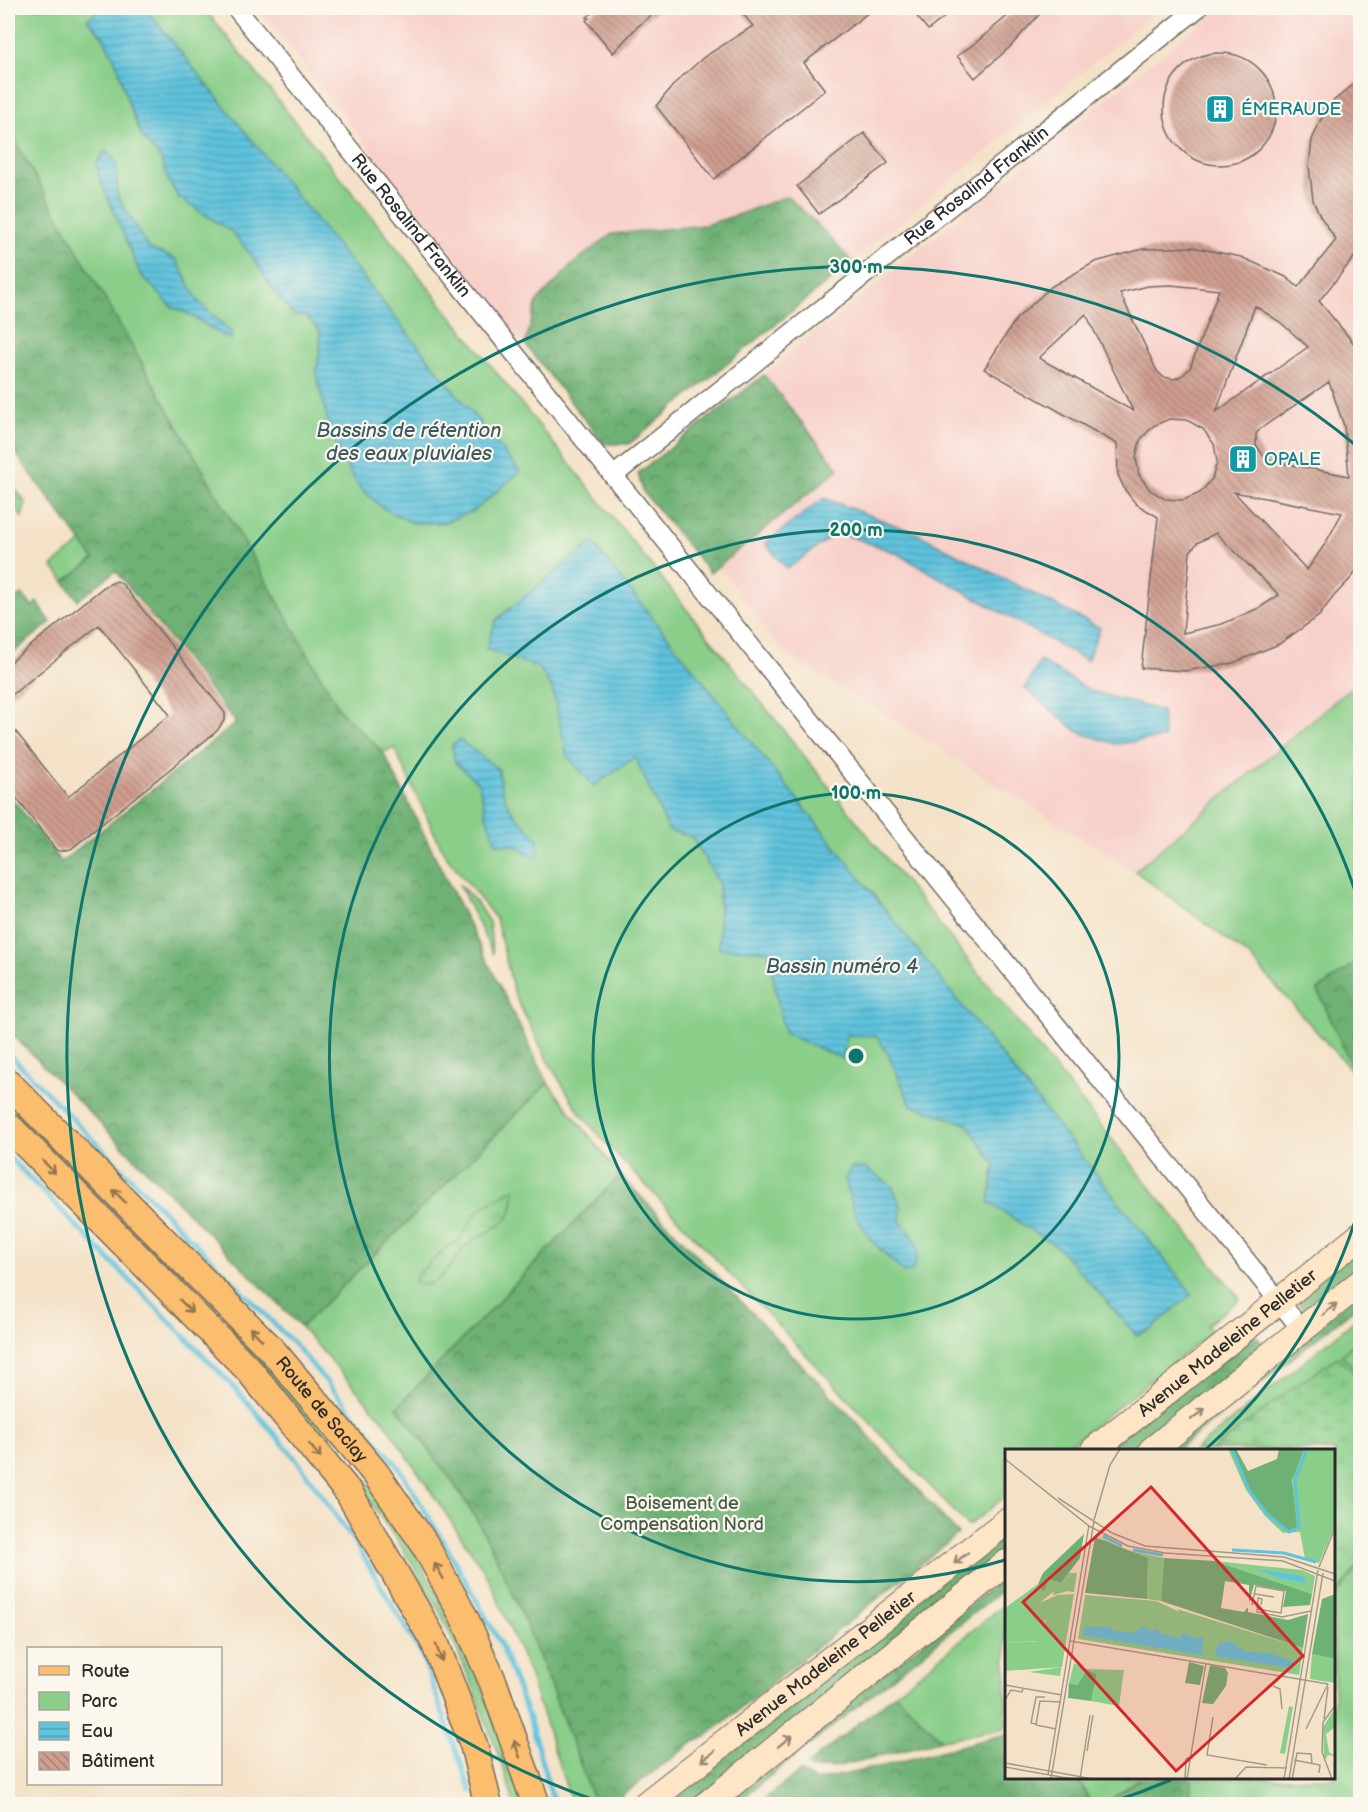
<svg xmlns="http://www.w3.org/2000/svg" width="1368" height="1812" viewBox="0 0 1368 1812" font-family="'Balsamiq Sans',sans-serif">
<defs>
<pattern id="forest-crowns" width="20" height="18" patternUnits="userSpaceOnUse" patternTransform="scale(1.5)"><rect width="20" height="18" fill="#6eb175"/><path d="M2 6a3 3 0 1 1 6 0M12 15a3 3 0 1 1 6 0" fill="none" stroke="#5b9060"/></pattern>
<pattern id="wetland-marsh" width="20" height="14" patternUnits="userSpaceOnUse" patternTransform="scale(1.5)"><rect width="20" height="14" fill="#89ce89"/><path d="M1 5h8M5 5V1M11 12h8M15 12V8" fill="none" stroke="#76b176"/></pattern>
<pattern id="water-rules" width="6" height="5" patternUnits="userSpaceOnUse" patternTransform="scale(1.5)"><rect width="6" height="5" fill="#5fc3dd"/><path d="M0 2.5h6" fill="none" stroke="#4f9fb3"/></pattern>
<pattern id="building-back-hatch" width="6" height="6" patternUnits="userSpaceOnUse" patternTransform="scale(1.5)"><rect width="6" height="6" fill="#cf9d8f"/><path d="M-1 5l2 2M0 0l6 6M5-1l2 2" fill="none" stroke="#a88075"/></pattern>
</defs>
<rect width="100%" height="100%" fill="#fbf7ec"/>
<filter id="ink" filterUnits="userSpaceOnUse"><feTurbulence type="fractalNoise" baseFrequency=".0167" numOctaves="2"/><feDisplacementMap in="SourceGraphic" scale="12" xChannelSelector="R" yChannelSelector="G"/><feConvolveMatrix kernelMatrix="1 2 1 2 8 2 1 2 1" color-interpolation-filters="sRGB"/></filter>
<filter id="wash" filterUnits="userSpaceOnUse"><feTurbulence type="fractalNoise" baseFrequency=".008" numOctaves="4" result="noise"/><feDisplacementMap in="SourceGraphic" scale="24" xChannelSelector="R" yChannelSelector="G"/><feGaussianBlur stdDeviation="1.35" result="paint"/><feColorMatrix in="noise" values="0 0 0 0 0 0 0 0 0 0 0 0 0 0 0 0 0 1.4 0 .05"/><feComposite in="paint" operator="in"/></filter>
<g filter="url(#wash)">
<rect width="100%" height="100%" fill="#f4e2c8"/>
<path fill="#f7d0c9" d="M258 8H1146L1152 15 629 444H604Z
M1220 8H1360V691L1354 684 1135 871 782 651 719 567 839 469 764 375Z"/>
<path fill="#89ce89" stroke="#5a7c5a" stroke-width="1.5" d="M8 8H204L1240 1299 1207 1325 1212 1332 1063 1450H1006V1496L968 1526 605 1142 580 1113 550 1065 515 996 496 919 444 853 394 748 383 752 341 712 8 129Z
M8 480 26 503 22 517 8 498Z
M82 542 94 559 65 582 52 566Z
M1355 684 1360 691V960L1318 991 1355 1073 1360 1070V1080L1250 957 1135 871Z
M459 884 476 902 489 922 493 954Z
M548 1083 620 1175 397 1407C427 1448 462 1490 485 1535 529 1622 561 1713 595 1804H572L527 1668 488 1577 384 1421 301 1327Z
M8 1098 299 1396 393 1514 469 1651 524 1804H514L505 1773 472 1684 440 1612 411 1561 362 1490 212 1319 8 1111Z
M1360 1316V1338L1342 1355 1360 1374V1379L1338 1358 1215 1450H1195Z
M1360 1564V1804H1190L1191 1778H1334V1597Z
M1006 1603V1728L942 1740 895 1694Z
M1078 1778H1140L1105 1804H1091Z"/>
<path fill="url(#forest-crowns)" stroke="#4c6e50" stroke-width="1.5" d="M8 129 341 712 383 752 548 1083 301 1327 11 1033 8 1027V793L61 862 236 723 116 571 78 600 64 582 94 559 8 443Z
M787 196 818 225 852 262 629 444H604L525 344 537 302 575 262 612 234 705 225 740 214Z
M764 375 839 469 710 573 643 492 638 473Z
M22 594 32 606 37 602 51 622 8 657V606Z
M1360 960V1070L1354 1073 1318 990Z
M620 1175 863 1429 958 1534 705 1737 694 1742 610 1804H595C561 1713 529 1622 485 1535 461 1489 428 1448 397 1407Z
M1360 1244V1271L1307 1314 1293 1297Z
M1360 1292V1304L1177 1450H1163Z
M1253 1332 1266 1347 1137 1450H1104Z
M1006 1529V1555L695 1804H660Z
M1006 1576V1587L735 1804H722Z
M895 1694 942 1740 831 1768 812 1769 807 1765Z
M1006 1734V1778H1078L1091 1804H757L800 1772 815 1781 887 1765Z
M1140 1778H1191L1190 1804H1105Z"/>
<path fill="url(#wetland-marsh)" stroke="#5a7c5a" stroke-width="1.5" d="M514 1189C514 1200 514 1211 506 1220 497 1229 480 1235 470 1243 452 1256 445 1290 417 1284L415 1277 449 1245 460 1240 475 1214 490 1202Z
M1360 1338V1374L1342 1355Z
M1338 1357 1360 1379V1564L1334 1597V1450H1212L1289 1391Z"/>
<path fill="url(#water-rules)" stroke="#457784" stroke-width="1.5" d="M103 8H145L520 472 474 511 442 523H413L384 509 360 488 346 466 330 431 316 373 320 349V331L306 316 293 315 269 284 252 256 232 232 178 197 168 180 161 159 142 137 128 102 118 67 104 38 87 19Z
M105 151 114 159 117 169V195L148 248 176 259 198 301 233 334 231 339 225 337 187 313 172 307 141 275 100 180 96 164Z
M824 498 916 533 1100 628 1087 661 896 553 838 532 787 569 765 543Z
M592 542 1192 1294 1151 1329 1136 1335 1058 1247 989 1203 995 1165 967 1124 911 1105 888 1054 876 1036 846 1035 843 1059 784 1033 768 951 719 948V883L691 836 669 831 635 757 594 786 567 756 552 689 539 668 486 649 496 620Z
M1040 661 1091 691 1162 711 1164 738 1116 744 1078 732 1025 688Z
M460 740 499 770C500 803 515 816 538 838L539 857 529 855 516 846 496 843 486 815 479 784 455 762 452 745Z
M851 1168 867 1169 892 1186 901 1206 900 1221C916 1237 923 1247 913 1270L904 1273 869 1238 855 1214 845 1179Z"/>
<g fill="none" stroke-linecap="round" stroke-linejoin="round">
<path stroke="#5fc3dd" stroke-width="5" d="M8 1053 296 1346 398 1466 445 1544 500 1643 530 1721 554 1804
M8 1156 231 1384 296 1459 356 1544 421 1653 471 1791"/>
</g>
<g id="blocks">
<path fill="url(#building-back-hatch)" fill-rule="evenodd" d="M599 8H660L636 28 613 53 586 20 589 18 587 17Z
M738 8H874L804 63 825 90 714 179 656 106 676 82 704 57 753 26Z
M910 8H956L928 30Z
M1017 8H1045L1010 47 975 78 957 56 974 44Z
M1164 109a56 56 0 1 1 112 0a56 56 0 1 1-112 0Z
M1360 79V257L1356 255 1319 301 1356 346 1360 356V562L1353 576 1334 596 1319 616 1279 644 1233 663 1185 671 1141 668 1158 517 1136 504 1125 490 1118 475 1117 444 984 369 1016 319 1052 286 1095 262 1143 249 1192 247 1241 257 1286 277 1298 287 1336 240 1320 216 1313 200 1309 166 1312 140 1320 121 1331 103ZM1171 285 1219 290 1190 368 1183 375 1175 379 1163 377 1157 371 1120 293 1148 286ZM1255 306 1280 322 1308 347 1216 412ZM1086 314 1133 411 1039 358ZM1329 382 1344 426 1349 476 1272 461 1264 457 1256 445V434L1260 429ZM1169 419 1187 420 1203 429 1214 444 1217 462 1212 479 1200 493 1184 500 1165 499 1150 490 1139 475 1136 457 1140 440 1153 426ZM1234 492 1342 513 1325 544 1307 570ZM1216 533 1279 595 1259 608 1222 624 1183 633 1190 552 1197 543Z
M864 133 888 163 819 214 797 186Z
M117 581 123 585 225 713V719L217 731 71 849 60 851 56 850 8 787V722L68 797 170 715 99 625 8 698V664L105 586Z"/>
</g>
</g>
<g filter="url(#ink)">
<use href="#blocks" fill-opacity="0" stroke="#716b62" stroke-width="1.5"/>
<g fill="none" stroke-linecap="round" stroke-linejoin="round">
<g stroke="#716b62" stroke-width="21">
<g id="street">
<path id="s1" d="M236 8 1303 1331"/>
<path id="s2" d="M613 476 1198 8"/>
</g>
</g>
<g stroke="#716b62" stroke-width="28">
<g id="secondary">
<path id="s3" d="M1094 1450 1360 1236"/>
<path d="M1152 1450 1360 1283"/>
<path id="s4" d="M646 1804 1006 1522"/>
<path d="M707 1804 1006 1563"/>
</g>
</g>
<g stroke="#716b62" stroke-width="30">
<g id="primary">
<path id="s5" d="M8 1083 271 1349 376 1474 424 1543 465 1619 493 1682 536 1804"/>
<path d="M8 1126 248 1369 349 1493 435 1643 474 1746 488 1804"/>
</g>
</g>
<use href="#street" stroke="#fff" stroke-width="18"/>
<use href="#secondary" stroke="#fde5c5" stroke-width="26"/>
<use href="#primary" stroke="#fbbd6e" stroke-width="27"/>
</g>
<defs><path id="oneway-shaft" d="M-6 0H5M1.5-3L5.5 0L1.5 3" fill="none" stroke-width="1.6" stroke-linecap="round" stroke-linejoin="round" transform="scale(1.5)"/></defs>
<g stroke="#93744c">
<use href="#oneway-shaft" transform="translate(49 1167) rotate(45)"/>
<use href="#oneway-shaft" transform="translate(119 1196) rotate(-135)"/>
<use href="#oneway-shaft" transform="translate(186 1306) rotate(45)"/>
<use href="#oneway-shaft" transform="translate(256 1334) rotate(-135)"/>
<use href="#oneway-shaft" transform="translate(315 1451) rotate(51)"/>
<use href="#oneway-shaft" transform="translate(439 1571) rotate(-120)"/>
<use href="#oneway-shaft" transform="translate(439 1653) rotate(70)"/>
<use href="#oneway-shaft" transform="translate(517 1749) rotate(-109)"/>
</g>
<g stroke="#948878">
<use href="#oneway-shaft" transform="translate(1330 1309) rotate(-40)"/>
<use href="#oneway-shaft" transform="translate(1198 1414) rotate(-39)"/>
<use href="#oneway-shaft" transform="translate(961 1558) rotate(142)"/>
<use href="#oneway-shaft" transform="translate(785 1741) rotate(-39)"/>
<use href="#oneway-shaft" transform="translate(708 1756) rotate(142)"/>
</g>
</g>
<g fill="none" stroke="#0f766e" stroke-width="3">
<circle cx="856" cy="1056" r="263"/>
<path d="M1360 1205A526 526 0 0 1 1205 1450M1005 1560A526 526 0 1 1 1360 907"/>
<path d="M1171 1780A789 789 0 0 1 1106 1804M606 1804A789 789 0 1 1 1358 447"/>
</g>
<defs>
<g id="building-square" transform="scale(1.5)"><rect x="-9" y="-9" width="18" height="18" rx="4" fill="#0f9aa8" stroke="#fbf7ec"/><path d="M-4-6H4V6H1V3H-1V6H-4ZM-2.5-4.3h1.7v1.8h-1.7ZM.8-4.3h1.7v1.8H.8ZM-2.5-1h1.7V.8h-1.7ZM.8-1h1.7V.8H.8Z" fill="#fff"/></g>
</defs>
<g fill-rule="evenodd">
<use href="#building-square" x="1220" y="109"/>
<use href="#building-square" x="1243" y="459"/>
</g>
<g text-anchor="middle" stroke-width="4.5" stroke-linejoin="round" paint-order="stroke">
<g font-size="18" fill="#0d838f" stroke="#fbf7ec" text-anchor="start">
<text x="1241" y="115">ÉMERAUDE</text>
<text x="1264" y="465">OPALE</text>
</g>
<g font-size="18" fill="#2b2b2b" stroke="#fbf7ec">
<text dy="6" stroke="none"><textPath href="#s2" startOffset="465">Rue Rosalind Franklin</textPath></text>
<text dy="6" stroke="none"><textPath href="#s1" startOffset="279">Rue Rosalind Franklin</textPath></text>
<text dy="6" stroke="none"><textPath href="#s3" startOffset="171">Avenue Madeleine Pelletier</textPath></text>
<text dy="6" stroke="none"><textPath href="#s5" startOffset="453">Route de Saclay</textPath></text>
<text dy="6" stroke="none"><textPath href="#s4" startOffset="228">Avenue Madeleine Pelletier</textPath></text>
</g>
<g font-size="18" fill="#475c47" stroke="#fbf7ec">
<text x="682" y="1509">Boisement de<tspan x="682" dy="21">Compensation Nord</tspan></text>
</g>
<g font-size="20" font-style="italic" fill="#3b5960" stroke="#fbf7ec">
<text x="409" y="437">Bassins de rétention<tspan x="409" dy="23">des eaux pluviales</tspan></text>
<text x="842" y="973">Bassin numéro 4</text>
</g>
</g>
<g transform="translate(1005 1449)">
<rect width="330" height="330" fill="#f4e2c8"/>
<path d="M223 0H229L245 39 287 48 288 21 299 0H330V77L314 114 300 110 295 83 278 84 260 67 241 41ZM92 86 120 101 159 109 156 152 142 150 143 109 109 98ZM210 112 297 121 310 127 307 145ZM64 124H72L69 143 63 142 48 146 49 142 35 154 52 146 69 145 55 227 24 223 57 218 32 192 0 194V159L33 135 39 143 44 130 56 134ZM40 170 59 193 39 189ZM80 146 151 152 175 163 172 160 298 199 294 226 73 190ZM307 205 330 210V234L305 230ZM69 214 79 220 119 221 114 257 86 252 92 225 82 221 72 236 64 234ZM284 257 288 258 280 305 275 304ZM330 259V278L321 285 324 303 330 307 323 306 319 312 318 278Z" fill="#89ce89" fill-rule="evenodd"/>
<path d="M226 0H231L243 22 272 10 274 0H299L287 31 292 78 282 82 266 68 243 39ZM79 85 75 109 56 134 44 130 39 143 33 135 38 124ZM90 88 143 109 142 150 80 144ZM159 109 210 112 307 145 305 156 278 158 281 142 249 136 244 154V136L220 132 216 159 239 163 243 158V163L283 171 303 165 298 199 156 152ZM330 145V210L307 205 317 150ZM184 213 199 217 195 236 180 234ZM205 216 220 219 223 224 221 237 208 255 197 254ZM82 221 92 225 86 252 63 249 64 234 72 236Z" fill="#6eb175"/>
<path d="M67 151 57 218 0 222V194L36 192 45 154Z" fill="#89ce89"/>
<path d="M251 120 297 127 302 134 278 130ZM138 177 147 183 151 179 157 185 175 190 177 184 192 190 198 187 197 206 78 186 80 178H105L108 182 129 184ZM224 192 241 203 265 204 288 213 287 219 210 207 213 195Z" fill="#5fc3dd"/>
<path fill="none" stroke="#5fc3dd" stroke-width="3" d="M227 0 244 41 262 65 284 83 294 78 290 30 302 0M98 87 117 97M128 101 158 106M227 101 279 104 311 113"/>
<path fill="none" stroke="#a49989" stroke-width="1.5" d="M0 10 84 77 123 97 160 104 278 112 330 132M53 49 107 84 140 97 279 108 330 125M89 71 105 16 115 0M314 118 330 79M250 145 269 148M247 156 251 137 279 142 276 164 252 160M256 156 257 150 253 149 252 163 277 168 306 162M65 192 323 235M0 236 57 246M268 237 275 240 277 260M0 251 6 241 17 243 18 239M208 268 202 306 262 316M319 270 323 238M31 275 26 274 31 248H40M51 280 31 276 35 252 56 253M301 280 323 235M82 302 88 266M317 303 318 273 330 257M317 303 327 330M289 311 315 316 314 324M0 314 88 330M0 318 67 330M43 326 84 76M46 330 89 72M75 330 85 266M180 330 181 310 185 308M182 330 201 214M230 330 241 318 282 319M279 330 313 121M284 330 318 124M287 330 292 304 306 305 307 314"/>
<path fill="#d62828" fill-opacity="0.15" stroke="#d62828" stroke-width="3" d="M146 38 298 207 171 322 18 153Z"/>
<rect width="330" height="330" fill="none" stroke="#2b2b2b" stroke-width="3"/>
</g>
<circle cx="856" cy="1056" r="9" fill="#0f766e" stroke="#fbf7ec" stroke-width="3"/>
<g font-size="18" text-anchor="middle" font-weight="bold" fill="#0f766e" stroke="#fbf7ec" stroke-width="4.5" stroke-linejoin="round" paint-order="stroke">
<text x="856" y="273">300 m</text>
<text x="856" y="536">200 m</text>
<text x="856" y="799">100 m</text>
</g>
<rect width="1368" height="1812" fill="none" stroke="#fbf7ec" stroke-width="30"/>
<rect x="27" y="1647" width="195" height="138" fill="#fbf7ec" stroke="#a8a59f" stroke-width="1.5"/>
<rect x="39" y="1666" width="30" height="9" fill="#fbbd6e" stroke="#a8a59f" stroke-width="1.5"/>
<text x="81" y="1677" font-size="18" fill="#2b2b2b">Route</text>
<rect x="39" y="1692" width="30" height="18" fill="#89ce89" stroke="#a8a59f" stroke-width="1.5"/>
<text x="81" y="1707" font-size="18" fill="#2b2b2b">Parc</text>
<rect x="39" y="1722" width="30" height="18" fill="url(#water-rules)" stroke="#a8a59f" stroke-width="1.5"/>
<text x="81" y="1737" font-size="18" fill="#2b2b2b">Eau</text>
<rect x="39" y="1752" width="30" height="18" fill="url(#building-back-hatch)" stroke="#a8a59f" stroke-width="1.5"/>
<text x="81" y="1767" font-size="18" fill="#2b2b2b">Bâtiment</text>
</svg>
